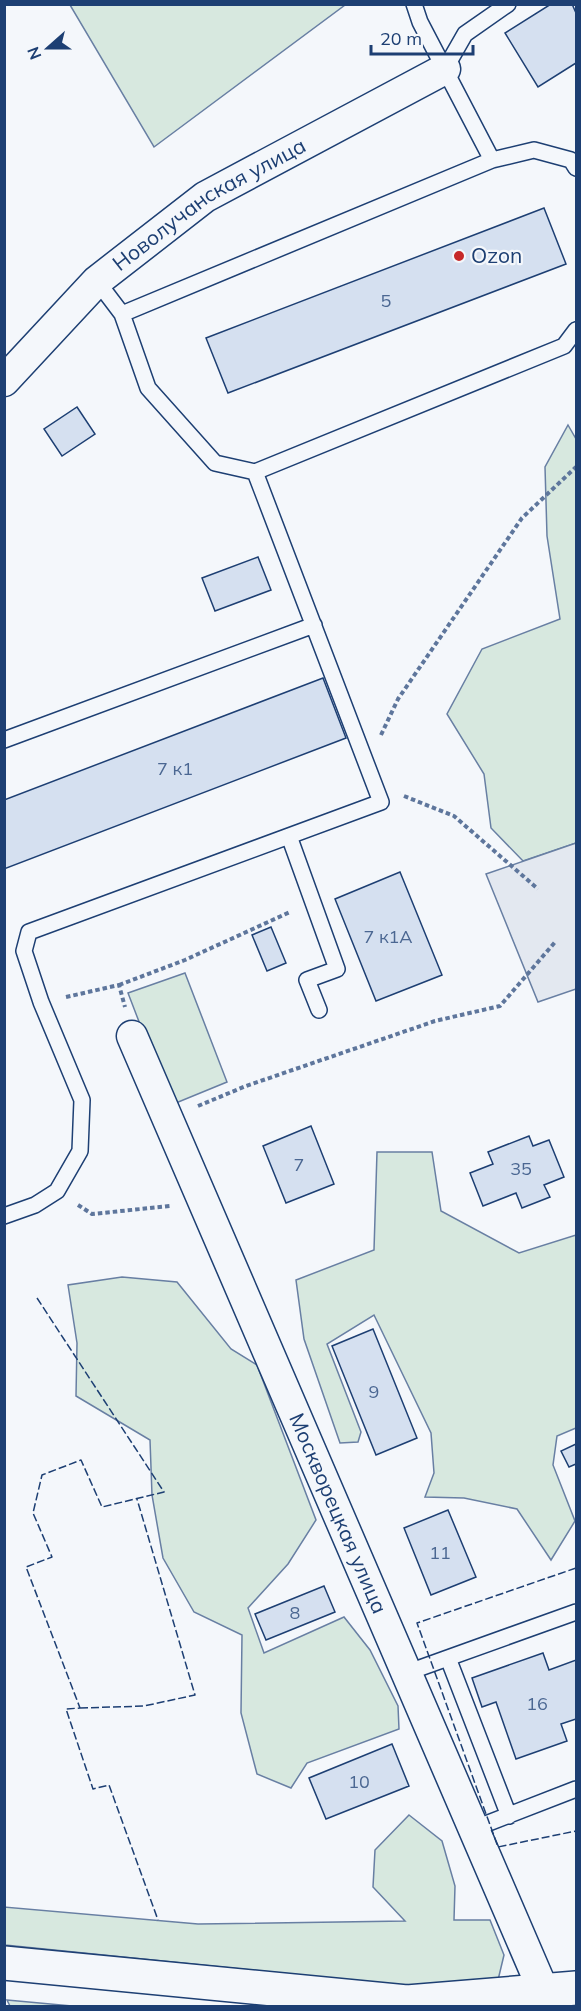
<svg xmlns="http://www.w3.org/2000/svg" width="581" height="2011" viewBox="0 0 581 2011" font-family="Mulish,sans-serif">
<rect width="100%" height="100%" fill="#f4f7fb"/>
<path fill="#d7e8df" stroke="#687fa3" stroke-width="1.5" d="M70 5H345L154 147Z
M568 425 576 439V843L523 861 491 828 484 774 447 714 482 649 560 619 547 536 545 467Z
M185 973 227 1082 171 1105 128 993Z
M377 1152H432L441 1211 519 1253 576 1235V1428L557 1436 553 1465 575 1521 551 1560 517 1509 464 1498 425 1497 434 1473 431 1433 374 1315 327 1344 361 1432 358 1442 340 1443 304 1339 296 1280 374 1250Z
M122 1277 177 1282 231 1349 257 1365 316 1520 288 1564 248 1608 264 1653 344 1617 370 1650 398 1706 399 1729 307 1763 291 1788 257 1774 241 1713 242 1635 194 1612 163 1558 152 1495 150 1440 76 1396 77 1343 68 1285Z
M409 1815 442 1841 455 1886 454 1920H490L504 1955 498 1980 438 1989 5 1945 4 1907 198 1924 405 1921 373 1887 375 1850Z
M7 2000 72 2006H10Z"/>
<path fill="#e3e8f0" stroke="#687fa3" stroke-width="1.5" d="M576 843V989L538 1002 486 874Z"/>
<path fill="#d5e0f0" stroke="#1d3f73" stroke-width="1.5" d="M551 4H572L576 13V63L538 87 505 33Z
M544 208 566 264 228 393 206 338Z
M77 407 95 434 62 456 44 429Z
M258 557 271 590 215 611 202 578Z
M323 678 346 738 4 869V800Z
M400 872 442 975 376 1001 335 899Z
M271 927 286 963 267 971 252 935Z
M311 1126 334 1184 286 1203 263 1146Z
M529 1136 533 1146 549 1140 564 1177 544 1185 550 1197 522 1208 516 1193 483 1206 470 1173 493 1164 488 1152Z
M373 1329 417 1438 376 1455 332 1346Z
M576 1444V1464L569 1467 561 1451Z
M448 1510 476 1577 431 1595 404 1528Z
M324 1586 335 1612 266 1640 255 1614Z
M543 1653 549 1670 576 1660V1719L561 1724 567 1741 516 1759 496 1702 482 1707 472 1678Z
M392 1744 409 1786 326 1819 309 1778Z"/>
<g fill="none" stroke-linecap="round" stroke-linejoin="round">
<g stroke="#1d3f73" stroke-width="18">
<path id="lane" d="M414 4 420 22 492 160 534 150 571 160 576 168
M445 69 465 34 508 4
M97 281 122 314
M255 472 215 463 148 388 122 314 492 160
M4 740 314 625
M289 836 337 969 307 980 319 1010
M4 1216 35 1205 57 1191 80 1151 82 1100 41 1002 24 951 29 932 381 802 255 472 564 346 576 330
M448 1658 509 1816
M406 1673 576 1612
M473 1829 576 1789"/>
</g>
<g stroke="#1d3f73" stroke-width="33">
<g id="street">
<path id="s1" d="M4 381 97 281 205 197 445 69"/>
<path id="s2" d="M132 1036 544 1992"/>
</g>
</g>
<g stroke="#1d3f73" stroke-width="36">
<path id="secondary" d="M4 1963 407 2002 576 1988"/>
</g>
<path stroke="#5e769c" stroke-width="4" stroke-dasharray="4.5 3" stroke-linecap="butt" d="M381 735 398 699 522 518 576 467
M404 796 454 816 538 889
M119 985 185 960 290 912
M66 997 119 985 125 1007
M198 1106 246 1086 435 1021 500 1006 556 941
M78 1205 92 1214 170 1206"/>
<use href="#lane" stroke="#f4f7fb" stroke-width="15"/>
<use href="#street" stroke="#f4f7fb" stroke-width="30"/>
<use href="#secondary" stroke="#f4f7fb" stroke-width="33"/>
<path stroke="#1d3f73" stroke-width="1.5" stroke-dasharray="8 3" stroke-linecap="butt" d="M37 1298 164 1492 102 1507 81 1460 42 1475 33 1513 52 1557 26 1567 80 1708 66 1709 93 1789 109 1785 158 1920
M576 1568 417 1623 498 1847 576 1831
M80 1708 144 1706 195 1695 137 1499"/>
</g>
<circle fill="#c62828" stroke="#f4f7fb" stroke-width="2" cx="459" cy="256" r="6"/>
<g text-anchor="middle" stroke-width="4.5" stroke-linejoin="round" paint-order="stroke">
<g font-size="18" fill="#4b6792">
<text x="386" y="307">5</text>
<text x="175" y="775">7 к1</text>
<text x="388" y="943">7 к1А</text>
<text x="299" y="1171">7</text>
<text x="521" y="1175">35</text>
<text x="374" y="1398">9</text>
<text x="440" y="1559">11</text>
<text x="295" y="1619">8</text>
<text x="537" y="1710">16</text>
<text x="359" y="1788">10</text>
</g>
<g font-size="21" fill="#1d3f73" stroke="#f4f7fb">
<text dy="7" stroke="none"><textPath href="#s1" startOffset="273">Новолучанская улица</textPath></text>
<text dy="7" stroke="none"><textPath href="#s2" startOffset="520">Москворецкая улица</textPath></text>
</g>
<g font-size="21" fill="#1d3f73" stroke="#f4f7fb" text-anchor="start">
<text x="471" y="263">Ozon</text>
</g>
</g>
<rect width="581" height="2011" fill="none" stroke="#1d3f73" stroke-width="12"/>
<g transform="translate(48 48) rotate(249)" stroke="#f4f7fb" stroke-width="4.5" paint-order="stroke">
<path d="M0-4.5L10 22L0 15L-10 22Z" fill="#1d3f73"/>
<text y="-9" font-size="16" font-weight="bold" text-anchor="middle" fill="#1d3f73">N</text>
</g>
<path d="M371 45v9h102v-9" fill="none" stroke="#1d3f73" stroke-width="3"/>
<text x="380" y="45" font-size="18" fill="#1d3f73" stroke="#f4f7fb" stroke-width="4.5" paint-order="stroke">20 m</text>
</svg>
